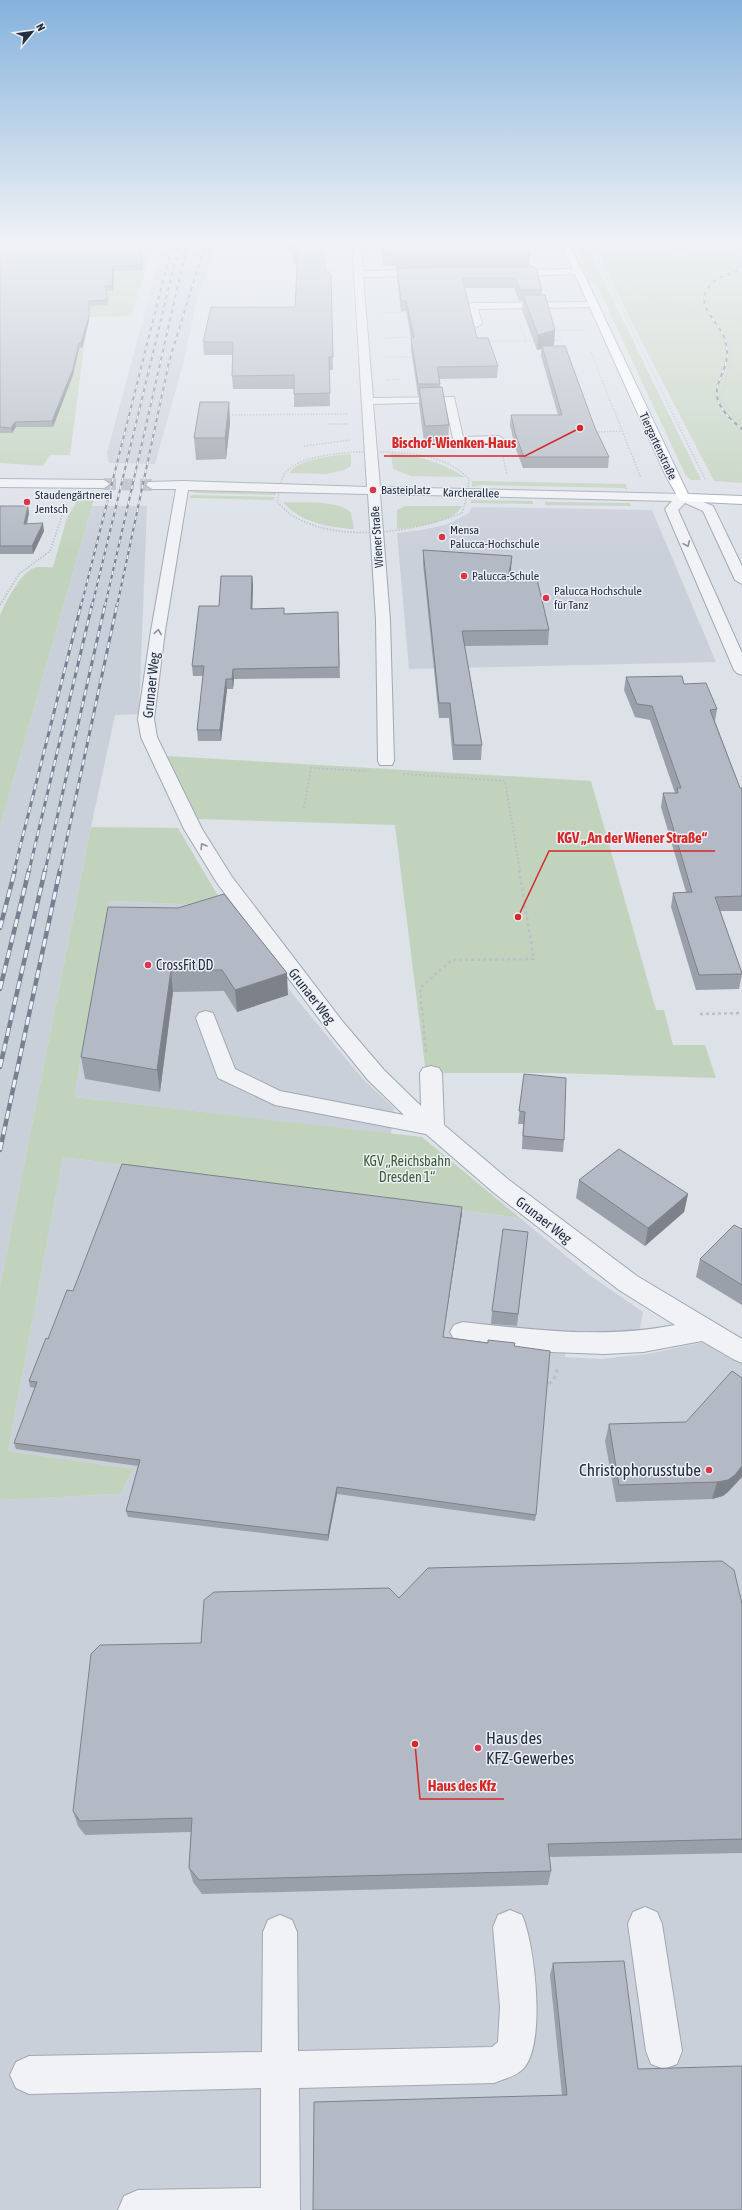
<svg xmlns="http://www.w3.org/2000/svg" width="742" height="2210" viewBox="0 0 742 2210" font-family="'Asap Condensed',sans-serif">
<rect width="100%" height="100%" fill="#dde1e8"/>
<path fill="#cad0da" d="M164 241H216L195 309 183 364 155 464 109 463 107 453Z
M92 506H147L139 714 115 715 91 827 0 1287V826Z
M472 507 652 510 716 662 409 669 397 533 422 530 448 524 469 513Z
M109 901 224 906 299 1002 363 1079 394 1108 391 1134 74 1097Z
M63 1157 520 1218 588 1274 643 1312 640 1329 590 1334 567 1333 565 1357 601 1359 647 1354 704 1342 742 1364V2210H0V1500L120 1494 134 1469 8 1451Z"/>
<path fill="#c2d3bd" d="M0 241H155L131 316 88 317 70 455H50L43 466 0 463Z
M574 241H584L701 480H691L685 474 596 283 589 281 581 264 584 263Z
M593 241H742V483L714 481 630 319Z
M391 453C418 455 441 462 465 477L411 476 393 469Z
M351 454V466L344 470 327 474 289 473C298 459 335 455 351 454Z
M472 481 626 484 627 490 624 488 481 485 472 487Z
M198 491 276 493V495L192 493Z
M95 494 92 506 0 826V616C4 604 22 571 34 568 39 566 47 568 53 567L67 518 78 499Z
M191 495 275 497 274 500 190 498Z
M471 500 533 501V504L471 503Z
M283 502C301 503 339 499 351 513L354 529C328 527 301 523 283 502Z
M545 502 630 503 631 506 545 505Z
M405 506H462C454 523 414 527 397 529V510Z
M167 756 591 781 656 1010H664L673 1045H705L716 1078 554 1073H431L425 1066 395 825 198 819Z
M91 827 178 828 224 906 109 901 74 1097 422 1137 520 1218 63 1157 8 1451 134 1469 120 1494 0 1500V1287Z"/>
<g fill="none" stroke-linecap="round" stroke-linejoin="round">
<path stroke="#b8bdc6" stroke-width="12" stroke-dasharray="12 6" stroke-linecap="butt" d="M104 484 152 485"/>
<g stroke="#a2a8b2" stroke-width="2">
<path id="minor" d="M352 241H360L363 271 427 270 432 273 427 276 363 277 373 398 454 397 463 437 499 436 505 440 499 444 454 443 445 402 373 404 380 487 684 494 713 506 742 566V584L735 580 703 511 685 503 678 510 742 653V675L737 673 734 670 665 509 672 501 380 494 390 620 394 761 392 765H380L378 761 376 620 368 494 188 490 165 631 154 719 157 737 202 829 232 877 343 1022 384 1070 421 1106 420 1073 423 1068 431 1066 439 1068 442 1073 444 1125 509 1180 637 1276 742 1339V1363L733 1359 702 1341 643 1352 604 1354 551 1352 463 1342 454 1339 450 1332 454 1325 463 1322C536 1330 602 1339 675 1325L619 1290 493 1192 426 1134 275 1105 218 1078 196 1018 199 1013 206 1011 213 1013 235 1069 280 1091 404 1115 368 1080 329 1032 217 883 184 829 141 737 138 719 151 631 176 489H152L146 485 148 482 183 481 367 487Z
M578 269 583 272 581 274 507 276 502 273 507 270Z
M593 302 598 305 596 307 478 309 482 324 477 327 472 324 467 306 472 303Z
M0 479 104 480 110 484 104 488 0 487Z
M645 1907 657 1912 662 1924 682 2051 677 2064 664 2069 651 2064 646 2051 628 1924 633 1912Z
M510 1910 522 1915C535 1945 546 2042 524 2068 517 2076 504 2079 494 2083L299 2088 300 2210H118L124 2196 138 2190 261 2188V2088L29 2094 16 2088 10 2075 16 2062 29 2056 262 2052 263 1932 268 1920 280 1915 292 1920 297 1932 298 2051 492 2047 498 2042 500 2007 493 1927 498 1915Z"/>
</g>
<g stroke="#9ba5b5" stroke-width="2">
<path id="major" d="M560 241H568L688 494 742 496V504L680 501 666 476Z"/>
</g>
<path stroke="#bbbfc7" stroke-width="1" stroke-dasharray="1.5 1.5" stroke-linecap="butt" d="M589 241 667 401
M522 244H547
M742 248C702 247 663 245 625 260L620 273C651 307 698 314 742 320
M642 252 649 241
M322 259H339
M326 271 339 268
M604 271 620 273
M381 313 408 312
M520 324 526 341H537
M557 330H582
M383 338 414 337
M486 341H526
M552 341 561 340 554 323
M591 352 610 401
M385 357H415
M386 380 401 379
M724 384 742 388
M721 401C728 365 738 354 722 318"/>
<path stroke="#bbbfc7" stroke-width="1.5" stroke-dasharray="1.5 1.5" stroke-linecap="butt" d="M610 400 641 478
M666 400 705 479
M721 400 734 416 742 422
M232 415 348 414
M329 424H348
M595 432 623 431
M304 446 350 440
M353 452C392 452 440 449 469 479L468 493 462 513C415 532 340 544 293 516 287 512 282 506 277 502 279 493 280 483 284 475 294 457 335 454 353 452Z
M503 457 507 475
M0 605 19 574 50 551 66 504"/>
<path stroke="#bbbfc7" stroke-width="2" stroke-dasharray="2 2" stroke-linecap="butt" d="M403 774 505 781 520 871
M304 808 311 768 367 771"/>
<path stroke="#bbbfc7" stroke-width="2.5" stroke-dasharray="3 3" stroke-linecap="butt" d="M700 1014 742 1013
M426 1052 420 988 452 960 534 959 519 870"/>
<path stroke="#bbbfc7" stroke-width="3" stroke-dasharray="3.5 3.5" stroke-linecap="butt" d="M544 1389 554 1379 558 1367"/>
<use href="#minor" fill="#f0f2f6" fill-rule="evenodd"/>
<use href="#major" fill="#fff" fill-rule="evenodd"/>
<g stroke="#758093" stroke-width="2">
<path id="rail-far2" d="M742 270C728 274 710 278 705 294 700 310 719 323 724 337 740 378 688 386 742 429
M81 606 173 241
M92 606 180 241
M105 606 188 241
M117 606 169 362 206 241"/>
</g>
<g stroke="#758093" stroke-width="3">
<path id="rail-far1" d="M14 871 81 605
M29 871 92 605
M45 871 105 605
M60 871 117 605"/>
</g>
<g stroke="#758093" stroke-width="4.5">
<path id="rail" d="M0 928 15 870
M0 989 29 870
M0 1067 45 870
M0 1150 60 870"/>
</g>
<use href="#rail-far2" stroke="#ecf0f6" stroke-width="1.5" stroke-dasharray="4" stroke-linecap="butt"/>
<use href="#rail-far1" stroke="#ecf0f6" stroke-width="2" stroke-dasharray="6" stroke-linecap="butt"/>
<use href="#rail" stroke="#ecf0f6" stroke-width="3" stroke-dasharray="8" stroke-linecap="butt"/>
</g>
<path fill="#9aa0a9" d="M289 241H321L326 272 331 275 333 370H329L330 406 294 407V389H233L232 376 233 355H204L203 342 295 307 297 264H293L292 249H289Z
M382 241H524L530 257 529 267 542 290V295L555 330 554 345 550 346 595 428 609 457 608 468H523L515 447 510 425 511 415H558L541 356V349L537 350 522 310 523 301H519L514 288H464L477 338 498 366 497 378 439 379 440 387 449 425 448 442H424L419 404V396H418L411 349V338L406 311 401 312 397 278V269H396L395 266H383Z
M0 243H4L143 265V270L114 271 113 291H106L108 305 89 306V321L82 348H79L73 375 53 427H16L12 433H0Z
M229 402 230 423 226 459 196 460 194 438Z
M0 506H28L29 513 27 524 44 531 33 554H0Z
M423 550 511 570 510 579 549 630 548 645 464 646 482 745 481 760H453L449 718H439L423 564Z
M252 576 253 585 252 609 284 614 338 612 340 678 234 679 233 689H227L221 741H198L197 730 203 676H193L192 666 219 606Z
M626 677 684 684 717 709 715 721 740 788H742V911H720L742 974 739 989 696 990 671 907 673 893 686 892 661 807 663 793H675L650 720 635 717 624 690Z
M108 907 288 995 237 1012 224 991 173 992 160 1092 85 1079 81 1057Z
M524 1074 564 1140 563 1152 522 1149 523 1124H518Z
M579 1180 688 1194 684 1212 645 1246 576 1198Z
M462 1207V1213L443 1337 514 1346 536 1515 535 1521 337 1494 328 1541 128 1517 126 1511 138 1466 16 1449 14 1443 35 1388 30 1387 29 1381 48 1339 73 1291Z
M742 1229V1305L696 1277 700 1259Z
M528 1232 517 1326 491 1324 492 1311Z
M686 1422 729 1491 723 1496 712 1499 616 1502 605 1441 609 1424Z
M399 1598 742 1604V1853L549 1857 551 1871 548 1885 202 1894 193 1882 189 1868 191 1832 85 1835 78 1826 73 1811 201 1643Z
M553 1963 638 2069 742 2210 562 2095 550 1975Z"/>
<path fill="#7d828a" d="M113 266 114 271 113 291 112 286Z
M89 301V321L82 348 81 343Z
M555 330 554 345 542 349V346L541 349 537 350 538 335Z
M79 343V348L73 375 53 427 52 421Z
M229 402 230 423 226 459 225 438Z
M15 422 16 427 12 433 11 428Z
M28 506 29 513 25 531 24 524Z
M43 523 44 531 33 554 32 546Z
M512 556 511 570 508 593V579Z
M252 576 253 585 252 619 251 609Z
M233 669 234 679 233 689 232 679Z
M226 679 227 689 221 741 220 730Z
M171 970 173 992 160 1092 157 1070Z
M287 973 288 995 237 1012 235 990Z
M688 1194 684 1212 645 1246 648 1228Z
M462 1207V1213L442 1344 443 1337Z
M742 1466V1477L729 1491 723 1496 712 1499 717 1482Z
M337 1487V1494L328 1541V1535Z"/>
<path fill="#b3bac5" stroke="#7d828a" d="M5 241H134L139 248 143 265 113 266 112 286H105L108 300 89 301V316L81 343H79L73 369 52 421 15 422 11 428 0 427V243H4Z
M292 241H321L326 272H329L331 275 333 357H329L330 393 294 394V375L232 376 233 342H203L211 307H295L298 252 293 253Z
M382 241H524L530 257H396L395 254H383Z
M533 266 537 271 542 290H520L515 278H462L477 338H488L498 366 437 367 440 384H418L411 338 414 337 406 301H401L397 268Z
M523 295H545L555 330 538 335Z
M542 346H565L595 428 609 457H524L516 436 511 415H562Z
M442 387 449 425 425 426 419 388Z
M200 402H229L225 438H194Z
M0 506H28L24 524 43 523 32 546H0Z
M423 550 512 556 508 579H537L549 630 462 631 482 745H454L450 703H439Z
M221 576H252L251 609 284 608V614L338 612 339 667 233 669 232 679H226L220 730H197L204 666H192L199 606H219Z
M682 676 684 684 706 683 717 709 710 710 740 788H742V896L715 897 742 973V974L699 975 673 893 692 892 663 793H678L677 788H681L652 706 637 704 626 677Z
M224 894 287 973 235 990 222 970H171L157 1070 81 1057 108 907 178 908Z
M524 1074 566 1078 564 1140 523 1136 525 1112 519 1111Z
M619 1149 688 1194 648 1228 579 1180Z
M122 1164 462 1207 443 1337 488 1343V1340L515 1343 514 1346 550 1351 536 1515 337 1487 328 1535 126 1511 140 1460 14 1443 37 1382 29 1381 46 1338 48 1339 67 1290 73 1291Z
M734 1225 742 1229V1285L700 1259Z
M503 1229 528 1232 518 1314 492 1311Z
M732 1371 742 1378V1466L735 1475 728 1480 717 1482 619 1485 609 1424 686 1422Z
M722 1561 734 1570 742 1604V1839L548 1844 551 1871 199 1880 189 1868 192 1818 80 1821 73 1811 91 1654 100 1645 201 1643 204 1600 214 1592 389 1588 399 1598 428 1568Z
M624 1961 638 2069 742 2066V2210H313L314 2102 567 2095 553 1963Z"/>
<defs><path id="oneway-chevron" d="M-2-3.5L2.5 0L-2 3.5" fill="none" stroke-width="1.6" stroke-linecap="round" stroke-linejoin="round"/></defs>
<g stroke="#8a909b">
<use href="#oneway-chevron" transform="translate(687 544) rotate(66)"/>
<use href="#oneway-chevron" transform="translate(158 632) rotate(-81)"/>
<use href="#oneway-chevron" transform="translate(203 846) rotate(-121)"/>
</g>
<linearGradient id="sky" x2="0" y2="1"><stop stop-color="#86b2dd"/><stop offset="0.44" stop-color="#f0f2f5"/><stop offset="1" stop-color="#f0f2f5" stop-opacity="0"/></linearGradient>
<rect width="742" height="550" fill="url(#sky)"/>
<g fill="#da354d" stroke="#ecf0f6" stroke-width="1.5">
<circle cx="373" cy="490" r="4"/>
<circle cx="27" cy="502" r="4"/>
<circle cx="442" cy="537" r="4"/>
<circle cx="464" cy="576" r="4"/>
<circle cx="546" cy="598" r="4"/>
<circle cx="148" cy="965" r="4"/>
<circle cx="709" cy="1470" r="4"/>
<circle cx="478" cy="1748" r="4"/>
</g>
<g text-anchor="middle" stroke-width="3" stroke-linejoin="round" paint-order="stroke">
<g font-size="12" fill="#252f40" stroke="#ecf0f6">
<text transform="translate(658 446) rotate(65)" y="4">Tiergartenstraße</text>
<text transform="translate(471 493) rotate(1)" y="4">Karcherallee</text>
<text transform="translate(377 537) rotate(-94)" y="4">Wiener Straße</text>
</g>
<g font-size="12" fill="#252f40" stroke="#ecf0f6" text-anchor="start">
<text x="381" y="494">Basteiplatz</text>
<text x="35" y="499">Staudengärtnerei<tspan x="35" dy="14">Jentsch</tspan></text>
<text x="450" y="534">Mensa<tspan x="450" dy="14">Palucca-Hochschule</tspan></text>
<text x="472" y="580">Palucca-Schule</text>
<text x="554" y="595">Palucca Hochschule<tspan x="554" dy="14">für Tanz</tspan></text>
</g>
<g font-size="14" fill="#252f40" stroke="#ecf0f6">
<text transform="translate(151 685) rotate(-84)" y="5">Grunaer Weg</text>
<text transform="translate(312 996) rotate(52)" y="5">Grunaer Weg</text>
<text transform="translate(544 1220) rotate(38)" y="5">Grunaer Weg</text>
</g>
<g font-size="14" fill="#252f40" stroke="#ecf0f6" text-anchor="start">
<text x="156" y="970">CrossFit DD</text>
</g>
<g font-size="14" fill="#395d31" stroke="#ecf0f6">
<text x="407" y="1166">KGV „Reichsbahn<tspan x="407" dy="16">Dresden 1“</tspan></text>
</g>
<g font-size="17" fill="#252f40" stroke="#ecf0f6" text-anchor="end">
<text x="701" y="1476">Christophorusstube</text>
<text x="486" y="1744" text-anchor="start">Haus des<tspan x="486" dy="20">KFZ-Gewerbes</tspan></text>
</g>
</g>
<path fill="none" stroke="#d62828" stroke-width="1.5" d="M580 428L525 456H384M518 917L549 851H715M415 1744L420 1799H504"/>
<g fill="#d62828" stroke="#ecf0f6" stroke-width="1.5">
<circle cx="580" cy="428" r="4"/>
<circle cx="518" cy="917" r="4"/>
<circle cx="415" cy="1744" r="4"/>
</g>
<g font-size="15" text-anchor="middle" font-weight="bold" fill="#d62828" stroke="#ecf0f6" stroke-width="3" stroke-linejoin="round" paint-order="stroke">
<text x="454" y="448">Bischof-Wienken-Haus</text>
<text x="632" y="843">KGV „An der Wiener Straße“</text>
<text x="462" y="1791">Haus des Kfz</text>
</g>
<g transform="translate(32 32) rotate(61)" stroke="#ecf0f6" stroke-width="3" paint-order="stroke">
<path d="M0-3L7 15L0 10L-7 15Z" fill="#252f40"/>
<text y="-6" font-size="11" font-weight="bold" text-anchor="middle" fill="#252f40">N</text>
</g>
</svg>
